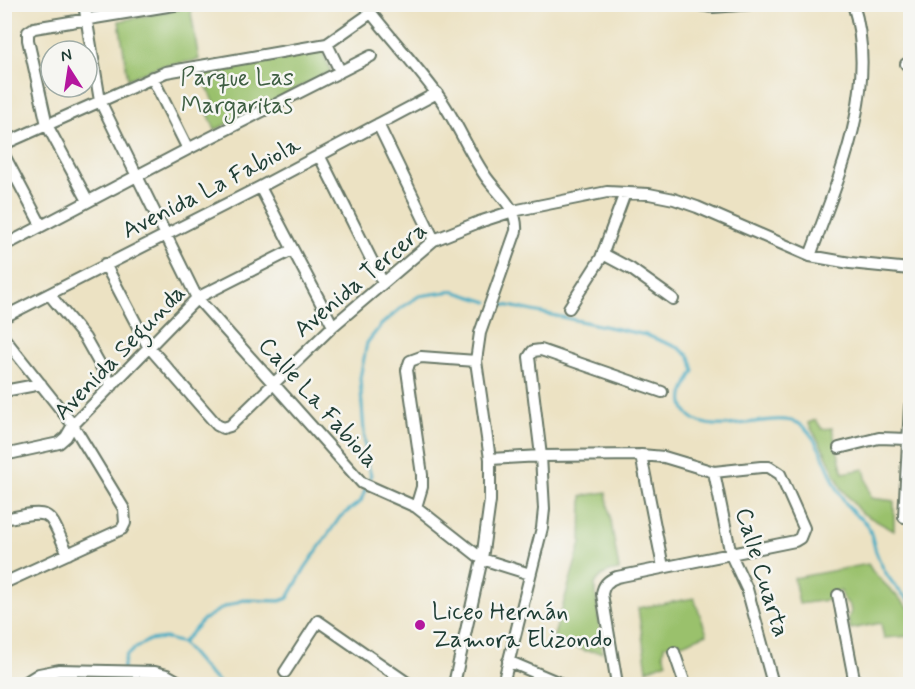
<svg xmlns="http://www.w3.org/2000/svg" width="915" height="689" viewBox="0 0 915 689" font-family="Mynerve,sans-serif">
<rect width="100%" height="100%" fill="#f6f6f2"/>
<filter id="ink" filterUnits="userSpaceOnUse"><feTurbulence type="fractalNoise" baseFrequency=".0167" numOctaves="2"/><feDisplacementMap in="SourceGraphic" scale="12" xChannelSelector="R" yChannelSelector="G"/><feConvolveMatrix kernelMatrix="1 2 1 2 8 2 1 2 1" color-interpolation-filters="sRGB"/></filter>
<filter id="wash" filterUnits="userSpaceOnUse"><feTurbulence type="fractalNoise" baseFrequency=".008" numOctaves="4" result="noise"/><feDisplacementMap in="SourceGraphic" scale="24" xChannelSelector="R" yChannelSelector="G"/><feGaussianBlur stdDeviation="1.35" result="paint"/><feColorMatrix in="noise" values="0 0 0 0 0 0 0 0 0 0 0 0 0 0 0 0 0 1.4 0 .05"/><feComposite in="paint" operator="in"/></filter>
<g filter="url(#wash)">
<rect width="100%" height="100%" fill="#ece2c3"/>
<path fill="#9ac16c" stroke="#5c7f50" stroke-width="1.5" d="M190 7 199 60 157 67 128 79 119 21Z
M322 50 331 71 215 130 206 108 215 103 199 71Z
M816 420 822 429 832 428 843 473 864 469 871 498 894 501V531L860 512 842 489 825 452 808 423Z
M606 492 619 570C607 572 601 574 595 584L602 652 586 651 553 639 581 543 582 496Z
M868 564 873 572 910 609V636L884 638 881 623 850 629 848 618 851 612 850 606 842 597 841 591 833 592 834 599 799 604 794 578Z
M694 598 707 634 682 644 678 641 664 646 663 654 667 662 647 670 638 608Z"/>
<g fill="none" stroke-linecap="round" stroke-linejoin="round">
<path stroke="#43abc3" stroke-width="3" d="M495 303 646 335 679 348 690 357 694 371C686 386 675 401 690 416 715 440 777 408 801 425 818 437 828 470 837 488 841 496 846 505 852 511 856 516 862 519 866 523 871 529 873 541 875 549 883 572 892 585 910 601
M182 643 203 620 222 608 243 600 280 601 288 598 305 568 340 517 361 501 371 475 366 459 360 378 367 343 381 325 401 308 419 296 453 291 488 302
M182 643 208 673 221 684
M119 684 126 656 134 649 149 640 165 638 182 643"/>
</g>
</g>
<g filter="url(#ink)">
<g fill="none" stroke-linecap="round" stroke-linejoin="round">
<g stroke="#677766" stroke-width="14">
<path id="minor" d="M84 4 100 101 197 298 362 483 416 507 482 559 530 574
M364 4C388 35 414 63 437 94 455 118 468 151 486 177 498 194 518 208 516 231L480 333 476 361 490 459V501L482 559 454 684
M692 4 713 7 752 4
M327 44 340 71
M906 64 910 65
M152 77 188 149
M378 124 434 240
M4 144 166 72 327 44 371 13
M4 155 41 225
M319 155 383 283
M260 187 333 326
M88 201 47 125 28 40V32L34 28 180 4
M5 244 13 241 188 149 371 56
M603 254 631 269 673 299
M810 256C838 179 880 88 853 4
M105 264 148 346 217 425 223 428 230 426 333 326 434 240 479 222 513 211 607 192 649 194 674 199 697 207 810 256 850 263 910 269
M49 294 85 338 112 386
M569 308 601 258 625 193
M4 317 260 187 437 93
M4 338 73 425 124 509 125 523 122 529 4 583
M4 391 41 384
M839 448 879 438 908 439
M4 455 59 443 66 437 73 425 197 298 292 250
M641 455 663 567
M490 459 541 456 641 455 664 457 714 472 761 467H769L780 474 804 528 800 538 795 541 617 577C608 580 603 585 602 594L617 684
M714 472 731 555 747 589 773 684
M416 507 422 487V475L407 370 410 361 421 357 476 361
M904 517 910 406
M4 519C54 509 47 509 68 554
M838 595 855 684
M674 652 685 684
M508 661 562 684
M285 672 318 621 409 684
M23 684 39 674 59 670 155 672 167 675 183 684
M503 684 542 528 544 509 541 456 529 357 533 351 541 350 662 392"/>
</g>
<use href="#minor" stroke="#fff" stroke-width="10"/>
</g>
</g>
<circle fill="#b5179e" stroke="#f6f6f2" stroke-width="2" cx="420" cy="625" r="6"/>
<g text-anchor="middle" stroke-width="5" stroke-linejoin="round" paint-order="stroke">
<g font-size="24" fill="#3e5e42" stroke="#f6f6f2">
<text x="237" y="85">Parque Las<tspan x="237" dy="28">Margaritas</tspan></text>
</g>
<g font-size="24" fill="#1f3d34" stroke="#f6f6f2">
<text transform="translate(211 187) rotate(-27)" y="8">Avenida La Fabiola</text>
<text transform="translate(360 279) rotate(-40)" y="8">Avenida Tercera</text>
<text transform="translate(119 352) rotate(-46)" y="8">Avenida Segunda</text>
<text transform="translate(319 402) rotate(48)" y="8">Calle La Fabiola</text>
<text transform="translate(763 572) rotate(73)" y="8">Calle Cuarta</text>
</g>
<g font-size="24" fill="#1f3d34" stroke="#f6f6f2" text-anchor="start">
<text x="432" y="619">Liceo Hernán<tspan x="432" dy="28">Zamora Elizondo</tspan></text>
</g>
</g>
<rect width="915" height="689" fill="none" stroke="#f6f6f2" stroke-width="24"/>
<g transform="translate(69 69) rotate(348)"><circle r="28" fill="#f6f6f2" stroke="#a0aca6" stroke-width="1.5"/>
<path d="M0-4.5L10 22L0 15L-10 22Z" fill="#b5179e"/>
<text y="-9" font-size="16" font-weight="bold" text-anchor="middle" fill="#1f3d34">N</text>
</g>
</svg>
